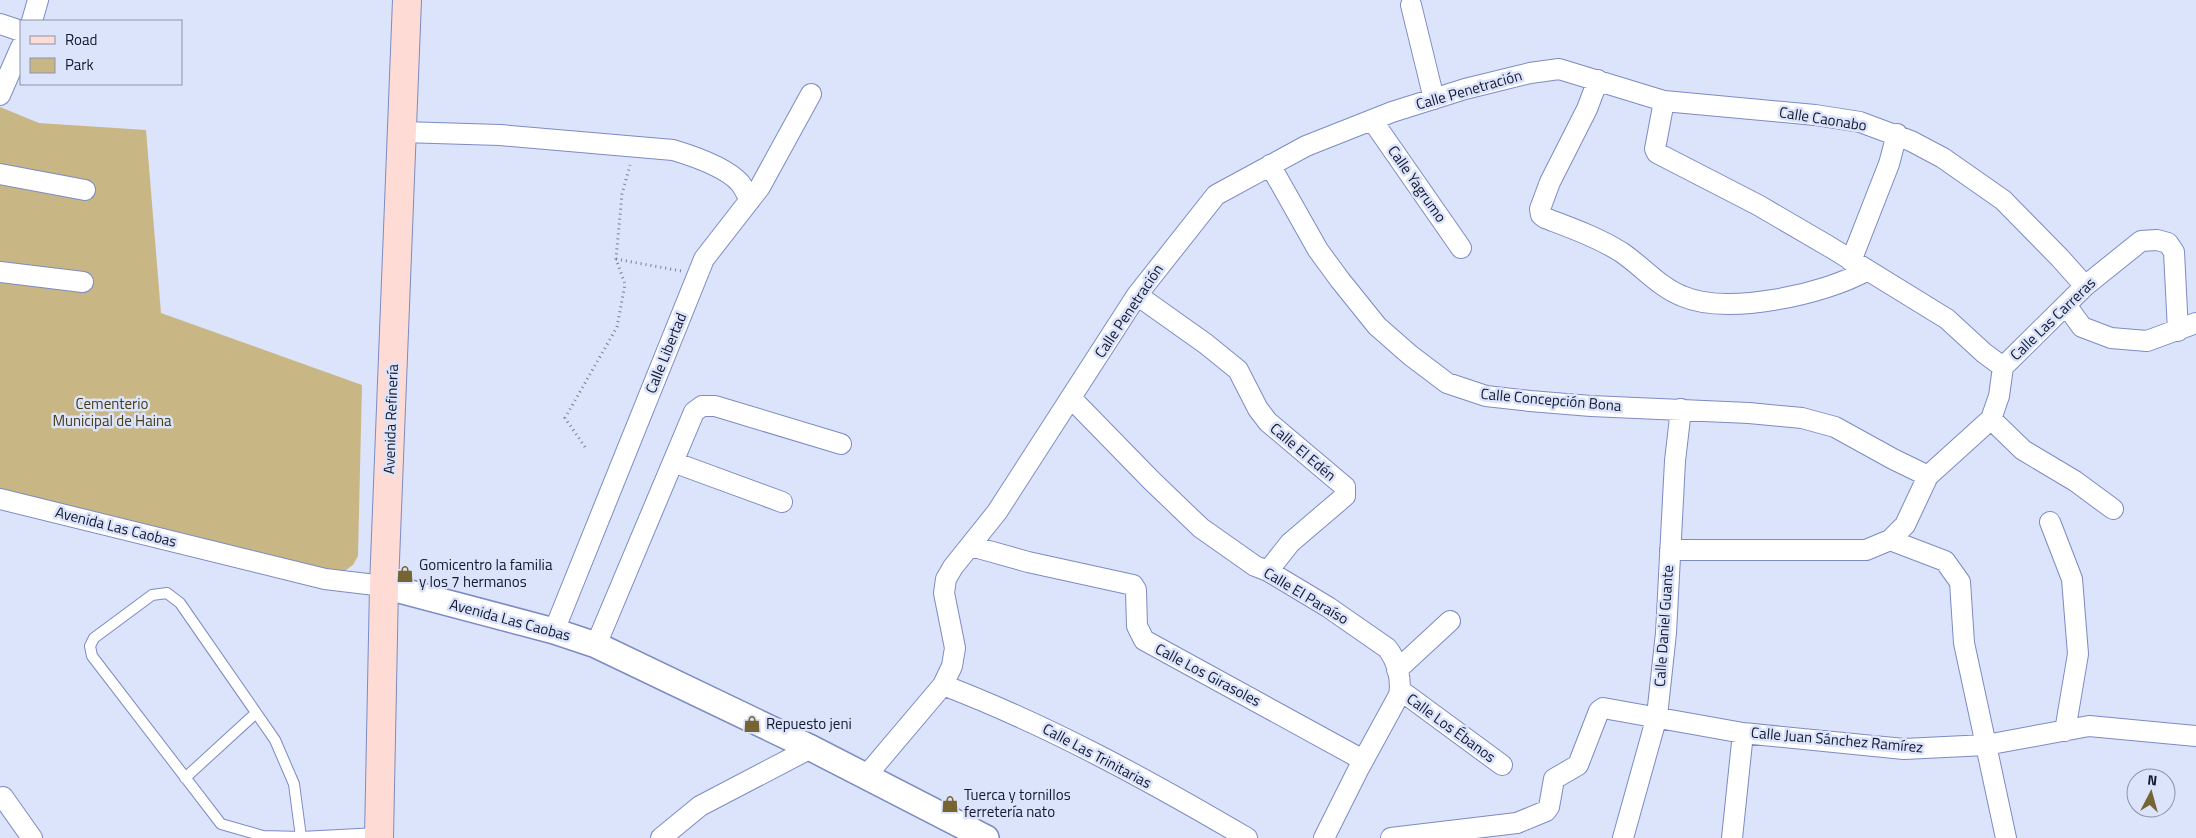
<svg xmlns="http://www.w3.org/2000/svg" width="2196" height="838" viewBox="0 0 2196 838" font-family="'Titillium Web',sans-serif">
<rect width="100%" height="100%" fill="#dce4fc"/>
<path fill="#c8b785" d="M0 107 39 123 146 130 161 313 362 385 358 556 353 565 339 575 0 499Z"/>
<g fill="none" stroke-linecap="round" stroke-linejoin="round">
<g stroke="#7c8bc3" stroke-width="12">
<path id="service" d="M185 778 256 713
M301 837 294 784 275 740 180 603 167 593 152 595 94 638 90 646 92 656 221 824 263 836 301 837 378 833"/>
</g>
<g stroke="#7c8bc3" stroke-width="22">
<path id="minor" d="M1411 5 1434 99
M32 21 38 0
M0 24 21 31
M1598 80 1587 109 1550 182 1540 209 1541 215 1545 218C1571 228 1597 237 1621 252 1642 266 1659 287 1682 296 1728 316 1824 294 1866 271
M0 95 21 47
M1664 101 1655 149 1657 153 1758 205 1830 247 1947 319 1984 353 2003 367
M1372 120 1461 248
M402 132 500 135 673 150C693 156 726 167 740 183 744 188 747 195 750 200
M1270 165 1318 250 1340 280 1377 326 1410 355 1447 383 1486 396 1530 401 1591 406 1749 413 1802 418 1835 427 1893 459 1928 476
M0 174 85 190
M1851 261 1889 164 1897 134
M0 272 83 282
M1137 295 1206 344 1238 370 1258 409 1268 422 1345 487V496L1290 543 1268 571
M2066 305 2082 327 2111 338 2147 341 2196 323
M1071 398 1152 481 1201 528 1255 566 1268 571 1328 607 1387 648C1397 660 1402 680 1399 695L1358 770 1324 838
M1991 419 2023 450 2075 481 2113 509
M673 462 782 502
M0 499 325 579 384 586
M2050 522 2072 579 2078 654 2065 731
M1890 540 1945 561 1960 582 1964 643 2006 838
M971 546 1028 562 1133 585 1136 590 1137 626 1144 640 1363 760
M1670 550H1866L1890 540 1905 525 1928 476 1991 419 1999 396 2003 367 2085 286 2141 241 2157 240 2168 243 2174 252 2178 331
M554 631 704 259 760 187 811 94
M596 645 694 412 702 406H715L841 444
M1397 670 1450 621
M943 685C1050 726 1148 780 1247 838
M1400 690 1502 765
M866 776 943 685 952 666 955 648 944 593 946 579 953 567 997 512 1137 295 1216 195 1306 146 1392 112 1465 89 1530 73 1559 69 1664 101 1815 115 1860 122 1911 141 1943 158 2003 200 2060 258 2085 286
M3 797 32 838
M661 838 700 806 811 748
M1391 838 1517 823 1546 811 1549 807 1554 779 1578 765 1599 711 1603 708 1743 733 1904 749 1986 745 2089 726 2196 736
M1623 838 1657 716 1666 633 1675 461 1681 409
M1732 838 1743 733"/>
</g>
<g stroke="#7c8bc3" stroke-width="28">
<path id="tertiary" d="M384 586 554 631 596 645 811 748 986 838"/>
</g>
<g stroke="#7c8bc3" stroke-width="30">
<path id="secondary" d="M379 838 384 586 407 0"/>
</g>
<path stroke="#777e95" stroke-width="3" stroke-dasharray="1 4" stroke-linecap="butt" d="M616 259 681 271
M585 447 565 418 617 327 625 284 616 259 622 194 630 165"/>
<use href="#service" stroke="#fff" stroke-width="10"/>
<use href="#minor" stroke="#fff" stroke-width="20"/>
<use href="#tertiary" stroke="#fff" stroke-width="25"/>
<use href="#secondary" stroke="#fedbd4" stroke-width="28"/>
</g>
<defs>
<g id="shop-bare" transform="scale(1.35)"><path d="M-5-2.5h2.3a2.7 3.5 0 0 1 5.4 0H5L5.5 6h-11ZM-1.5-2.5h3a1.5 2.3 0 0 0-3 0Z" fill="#766533" stroke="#dce4fc" stroke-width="2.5" paint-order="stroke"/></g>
</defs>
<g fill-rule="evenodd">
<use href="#shop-bare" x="405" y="574"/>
<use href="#shop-bare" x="752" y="724"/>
<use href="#shop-bare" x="950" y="804"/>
</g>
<g text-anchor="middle" stroke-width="5" stroke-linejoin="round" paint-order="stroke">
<g font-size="15" fill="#13192e" stroke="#dce4fc">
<text transform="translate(1469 90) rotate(-16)" y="5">Calle Penetración</text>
<text transform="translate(1823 119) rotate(9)" y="5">Calle Caonabo</text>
<text transform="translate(1417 184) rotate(55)" y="5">Calle Yagrumo</text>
<text transform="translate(1129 311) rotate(-56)" y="5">Calle Penetración</text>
<text transform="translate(2053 319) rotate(-44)" y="5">Calle Las Carreras</text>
<text transform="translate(666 353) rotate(-68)" y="5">Calle Libertad</text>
<text transform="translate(1551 400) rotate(5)" y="5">Calle Concepción Bona</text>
<text transform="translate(391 419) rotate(-88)" y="5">Avenida Refinería</text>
<text transform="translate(1303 452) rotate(40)" y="5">Calle El Edén</text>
<text transform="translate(116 527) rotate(14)" y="5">Avenida Las Caobas</text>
<text transform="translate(1306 596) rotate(31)" y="5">Calle El Paraíso</text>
<text transform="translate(510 620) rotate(15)" y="5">Avenida Las Caobas</text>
<text transform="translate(1664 626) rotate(-86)" y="5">Calle Daniel Guante</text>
<text transform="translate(1208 675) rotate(28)" y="5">Calle Los Girasoles</text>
<text transform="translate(1451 728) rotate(36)" y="5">Calle Los Ébanos</text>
<text transform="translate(1837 740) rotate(5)" y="5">Calle Juan Sánchez Ramírez</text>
<text transform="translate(1097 756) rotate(28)" y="5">Calle Las Trinitarias</text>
</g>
<g font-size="15" fill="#473b16" stroke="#dce4fc">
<text x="112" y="409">Cementerio<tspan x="112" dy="17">Municipal de Haina</tspan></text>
</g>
<g font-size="15" fill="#13192e" stroke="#dce4fc" text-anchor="start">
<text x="419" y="570">Gomicentro la familia<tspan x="419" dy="17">y los 7 hermanos</tspan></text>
<text x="766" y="729">Repuesto jeni</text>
<text x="964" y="800">Tuerca y tornillos<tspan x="964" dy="17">ferretería nato</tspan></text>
</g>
</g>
<rect x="20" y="20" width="162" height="65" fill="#dce4fc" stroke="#8c93aa"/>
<rect x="30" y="36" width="25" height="8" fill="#fedbd4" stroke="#8c93aa"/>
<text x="65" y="45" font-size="15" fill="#13192e">Road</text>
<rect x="30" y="58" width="25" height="15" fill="#c8b785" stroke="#8c93aa"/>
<text x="65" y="70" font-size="15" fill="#13192e">Park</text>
<g transform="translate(2151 793) rotate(6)"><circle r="24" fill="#dce4fc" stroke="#8c93aa"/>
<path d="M0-4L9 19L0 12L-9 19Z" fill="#766533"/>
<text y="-8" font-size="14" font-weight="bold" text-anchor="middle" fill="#13192e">N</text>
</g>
</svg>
